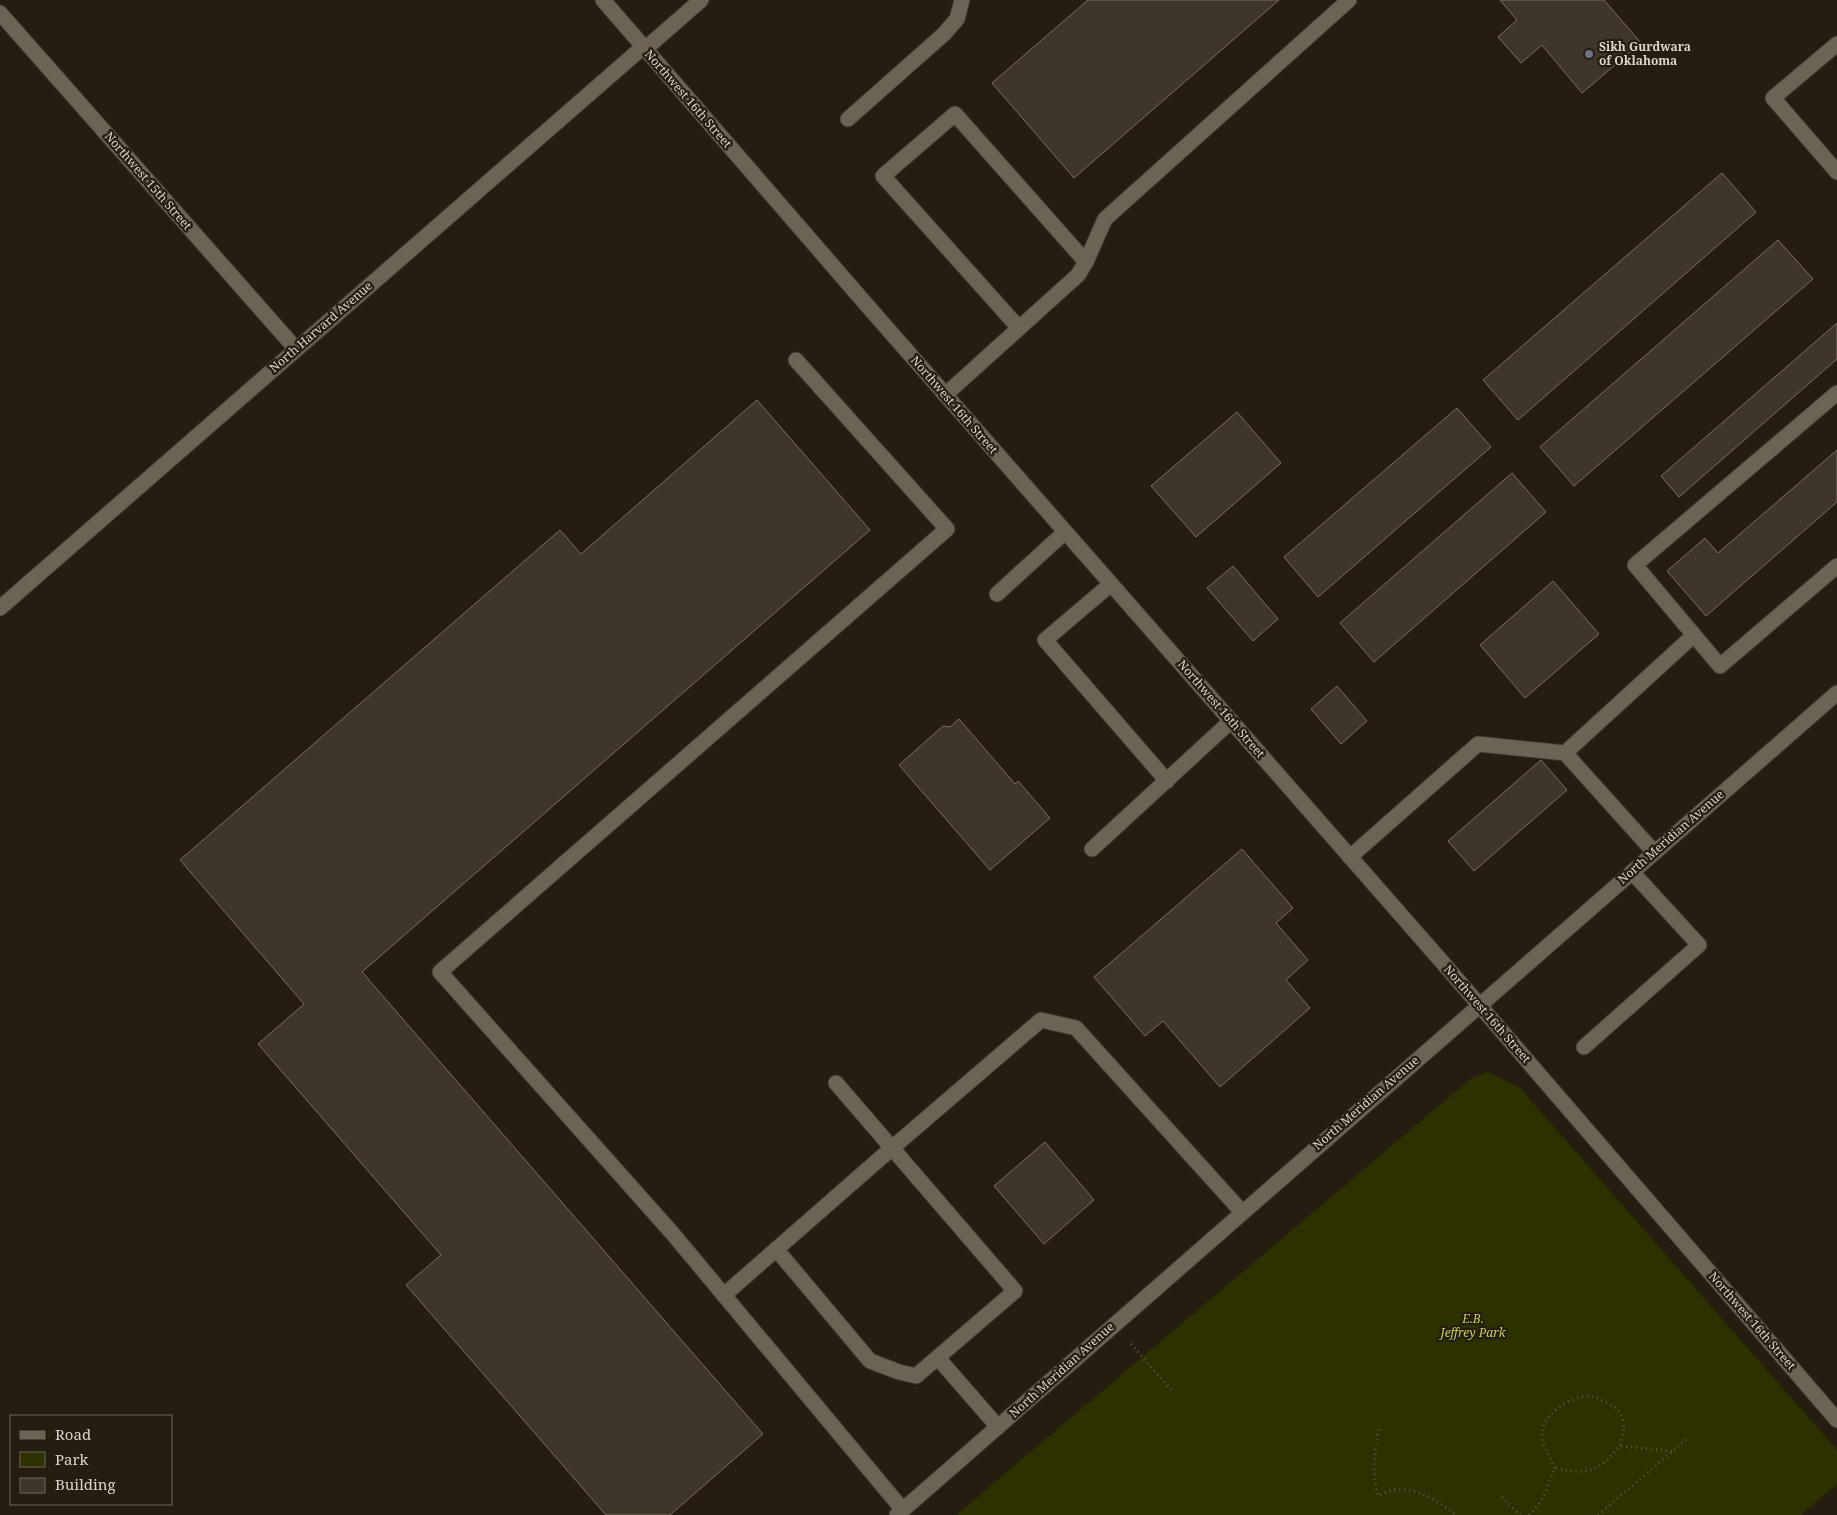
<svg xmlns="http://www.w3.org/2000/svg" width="1837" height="1515" viewBox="0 0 1837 1515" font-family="'Noto Serif',serif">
<rect width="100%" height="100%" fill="#241d10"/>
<path fill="#2d3100" d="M1487 1072 1519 1087 1837 1450V1484L1801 1515H956L1469 1080Z"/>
<path fill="#3e3628" stroke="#797061" d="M1088 0H1279L1074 178 992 83Z
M1500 0H1604L1641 43 1582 93 1542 45 1521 63 1498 37 1517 20Z
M1722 173 1756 212 1518 420 1483 380Z
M1778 240 1813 279 1574 486 1540 447Z
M1837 323V359L1679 497 1661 476Z
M757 400 870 530 362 972 763 1434 670 1515H606L406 1285 441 1255 258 1044 304 1004 180 860 560 530 581 554Z
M1457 408 1491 447 1318 597 1284 557Z
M1237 412 1281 463 1196 537 1151 486Z
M1837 450V502L1706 616 1667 571 1705 538 1718 553Z
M1512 473 1546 512 1374 662 1340 623Z
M1233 566 1278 619 1253 641 1207 588Z
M1553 581 1599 634 1525 698 1480 645Z
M1337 686 1367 721 1341 744 1311 709Z
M959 719 1015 784 1018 781 1050 818 990 870 899 765 943 726 950 727Z
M1541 760 1567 790 1474 871 1448 841Z
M1242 849 1293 908 1276 923 1308 960 1286 980 1310 1008 1220 1087 1163 1021 1145 1036 1094 977Z
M1045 1142 1094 1200 1044 1244 994 1186Z"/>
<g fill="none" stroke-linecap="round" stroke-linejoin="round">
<g stroke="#3e3831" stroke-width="17">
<path id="lane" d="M1837 44 1773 98 1837 172
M645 49 701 0
M848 119 944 34 957 19 962 0
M1019 328 883 176 955 114 1086 262
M796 360 947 529 440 972 673 1234 903 1510
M1837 393 1635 565 1720 666 1837 566
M945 395 1078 275 1086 262 1105 219 1349 0
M1111 584 1045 640 1167 781
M997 594 1065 532
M1565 753 1694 635
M1092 849 1231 721
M1350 857 1478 744 1565 753 1654 852
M1584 1047 1699 945 1632 872
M836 1083 892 1148 1041 1020 1076 1028 1242 1212
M724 1295 892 1148 1015 1291 916 1376 899 1372 870 1361 776 1249
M938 1358 998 1427"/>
</g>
<g stroke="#3e3831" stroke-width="17">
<path id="street" d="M0 13 296 349
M0 608 643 47"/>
</g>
<g stroke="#3e3831" stroke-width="17">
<path id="secondary" d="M603 0 865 303 1443 963 1837 1420
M897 1515 1837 693"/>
</g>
<path stroke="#5d564a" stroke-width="3" stroke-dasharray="1 4" stroke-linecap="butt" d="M1131 1344 1171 1390
M1379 1429C1374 1454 1372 1470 1378 1496 1383 1494 1388 1491 1393 1490 1417 1487 1439 1501 1456 1515
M1555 1468C1550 1458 1543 1446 1542 1435 1541 1415 1570 1396 1589 1396 1596 1396 1615 1406 1619 1412 1621 1415 1624 1423 1624 1427 1624 1432 1621 1440 1620 1446
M1502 1497 1520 1515
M1529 1515C1545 1501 1547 1486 1555 1468 1589 1475 1597 1473 1620 1446L1672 1451
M1598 1515 1689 1437"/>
<use href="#lane" stroke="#6b6354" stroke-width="15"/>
<use href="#street" stroke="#6b6354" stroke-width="15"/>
<use href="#secondary" stroke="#6b6354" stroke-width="15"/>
</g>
<circle fill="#6b7280" stroke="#241d10" stroke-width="2" cx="1589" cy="54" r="5"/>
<g text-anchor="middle" stroke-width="4.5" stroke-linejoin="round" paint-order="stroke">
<g font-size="12" font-weight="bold" fill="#dad5cc" stroke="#241d10" text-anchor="start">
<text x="1599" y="51">Sikh Gurdwara<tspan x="1599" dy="14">of Oklahoma</tspan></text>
</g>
<g font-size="12" fill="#dad5cc" stroke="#241d10">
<text transform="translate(688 99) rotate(49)" y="4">Northwest 16th Street</text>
<text transform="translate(148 181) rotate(49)" y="4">Northwest 15th Street</text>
<text transform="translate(321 327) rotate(-41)" y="4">North Harvard Avenue</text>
<text transform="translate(954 405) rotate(49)" y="4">Northwest 16th Street</text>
<text transform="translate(1221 709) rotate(49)" y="4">Northwest 16th Street</text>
<text transform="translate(1671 837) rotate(-41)" y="4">North Meridian Avenue</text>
<text transform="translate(1487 1014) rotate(49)" y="4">Northwest 16th Street</text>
<text transform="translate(1366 1103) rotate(-41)" y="4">North Meridian Avenue</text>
<text transform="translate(1752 1321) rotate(49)" y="4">Northwest 16th Street</text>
<text transform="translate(1062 1370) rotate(-42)" y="4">North Meridian Avenue</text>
</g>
<g font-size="12" font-style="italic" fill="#c2d058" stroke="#241d10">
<text x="1473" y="1323">E.B.<tspan x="1473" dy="14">Jeffrey Park</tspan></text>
</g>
</g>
<rect x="10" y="1415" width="162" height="90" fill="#241d10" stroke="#6d675b"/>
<rect x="20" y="1431" width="25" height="8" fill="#6b6354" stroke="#6d675b"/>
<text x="55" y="1440" font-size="15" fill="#dad5cc">Road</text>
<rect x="20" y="1452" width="25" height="15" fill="#2d3100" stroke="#6d675b"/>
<text x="55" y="1465" font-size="15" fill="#dad5cc">Park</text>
<rect x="20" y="1478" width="25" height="15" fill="#3e3628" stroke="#6d675b"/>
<text x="55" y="1490" font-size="15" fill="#dad5cc">Building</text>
</svg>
